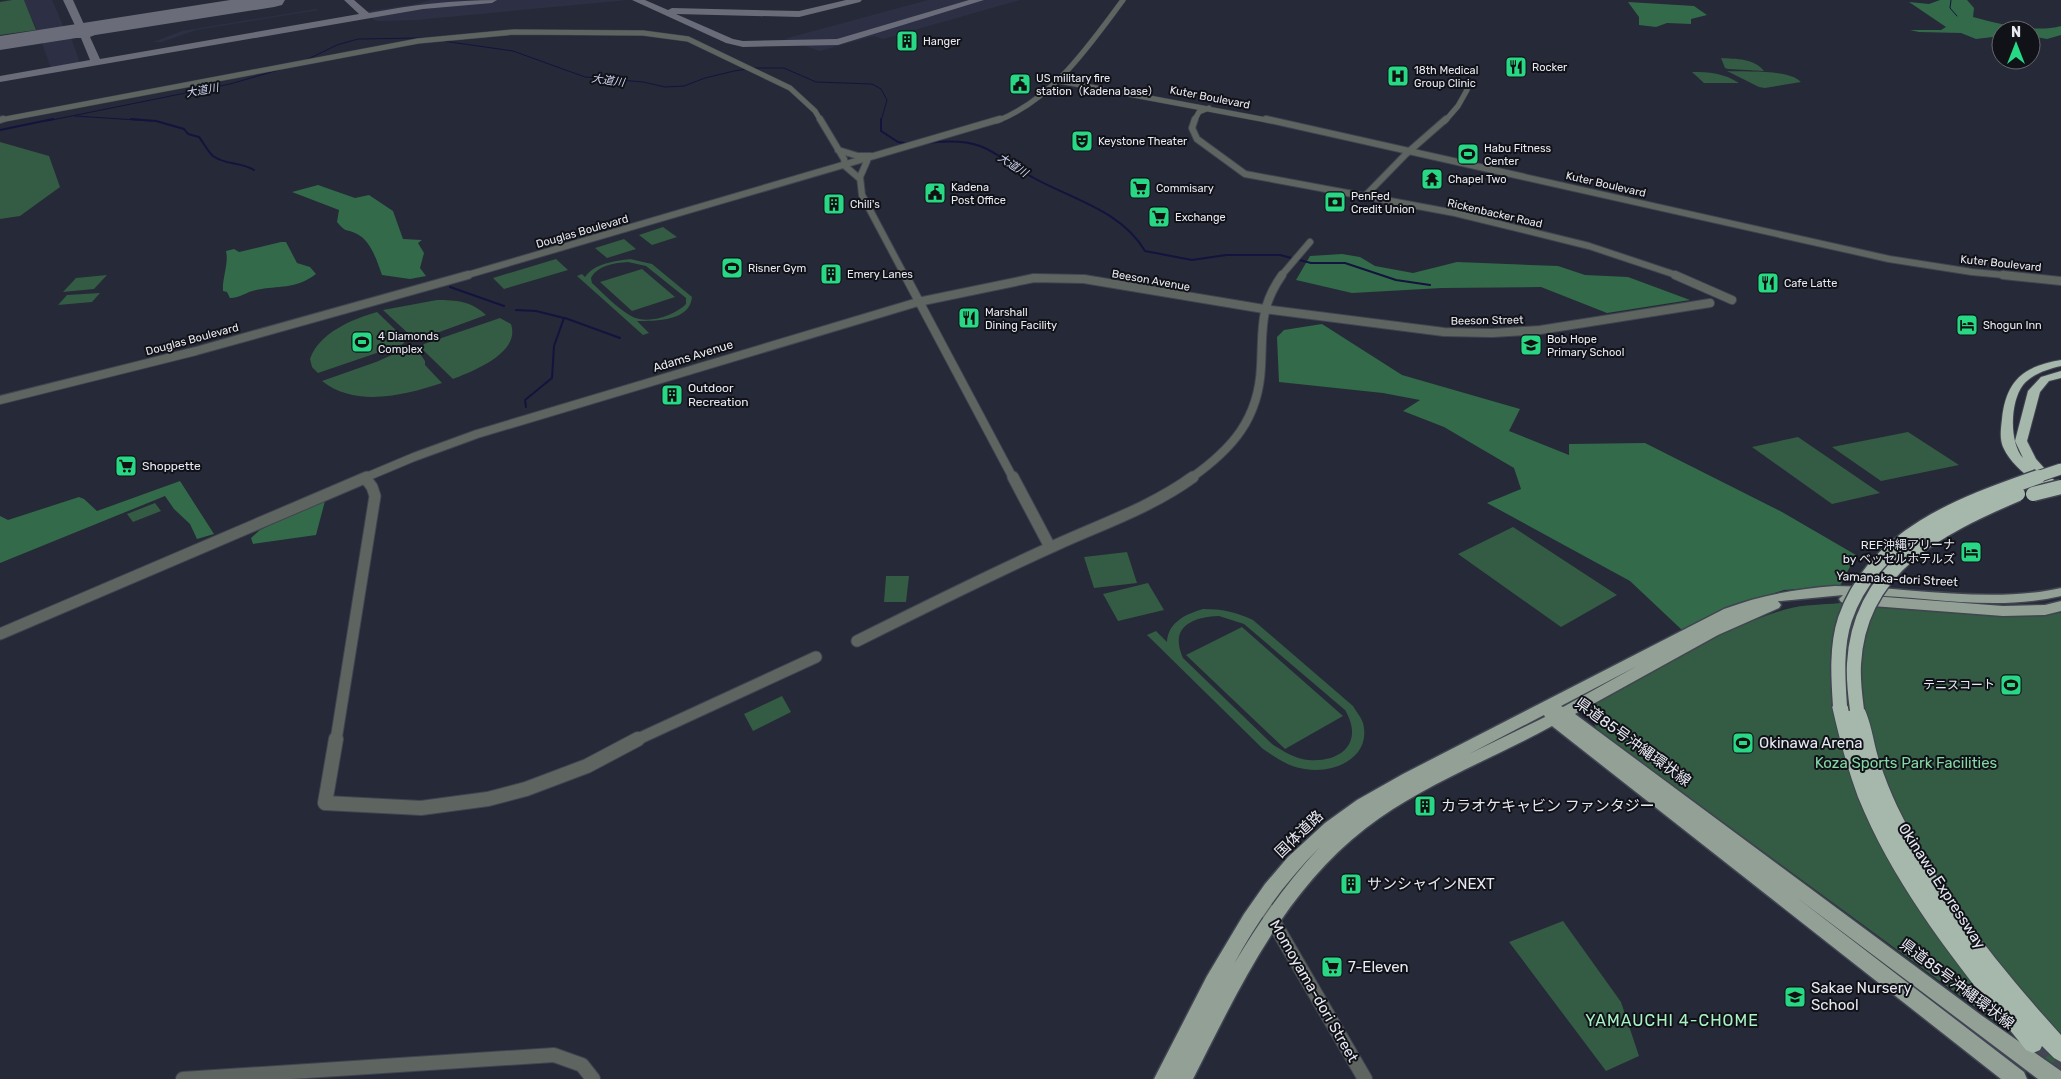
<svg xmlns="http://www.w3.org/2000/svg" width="2061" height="1079" viewBox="0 0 2061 1079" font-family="Rubik,'Noto Sans JP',sans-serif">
<rect width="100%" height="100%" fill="#262937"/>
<path fill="#2d3044" d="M24 0H52L65 30 31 35 38 33Z
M431 0H628L416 20 376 21 363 12 416 4Z
M928 0H1020L883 39 874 36 820 51 784 39Z
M316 9 319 10 196 30 162 42H153L182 31Z
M70 35 80 63 51 68 41 40Z"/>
<path fill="#345b43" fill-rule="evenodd" d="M12 0H24L36 30 0 35V2Z
M1721 58C1736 59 1754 58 1764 71L1728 69 1725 68Z
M1727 71C1745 72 1790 69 1801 82L1765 88 1759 87Z
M1692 72C1709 72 1724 73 1739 83H1704Z
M0 142 49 156 60 187 20 216 0 219Z
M663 227 677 237 652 245 639 235Z
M624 239 636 249 607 258 595 248Z
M556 259 568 270 504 289 493 278Z
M630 259 652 264 692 297C690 321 656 321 637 321L649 333 643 335 577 276 582 274 585 277C595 263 615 261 630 259ZM628 262 646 266 686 298V304C674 316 647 325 631 316 617 308 604 294 592 283L591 278C598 265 615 263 628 262Z
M642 269 675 297 632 311 600 282Z
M107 275 94 289 63 292 76 278Z
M100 293 92 302 58 305 67 295Z
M437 300C456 300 471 301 486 315L423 338 412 337 383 310Z
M377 312 406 340 403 344 318 373 312 367 310 359C319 333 352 319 377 312Z
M500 318 511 324C521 353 473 371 453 379L421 348 424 344Z
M416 348 425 361V365L442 383C405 395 356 408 322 381L376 362 403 350Z
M1908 432 1959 465 1881 481 1832 447Z
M1798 437 1880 493 1832 504 1752 447Z
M155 503 161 511 133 522 127 514Z
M1513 527 1617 595 1561 627 1458 554Z
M1127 552 1137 583 1094 588 1084 557Z
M886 576H909L906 602H884Z
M1148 583 1164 610 1118 621 1103 594Z
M1840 603 2007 614 2061 613V1070L1596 729 1589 705C1650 672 1720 628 1787 609 1804 604 1823 605 1840 603Z
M1203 609C1222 609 1236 612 1253 620L1353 706C1356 711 1361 717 1363 723 1372 758 1334 774 1305 769 1289 767 1276 758 1263 749L1147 635 1156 631 1167 642C1168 622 1186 614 1203 609ZM1219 616 1244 624 1345 710C1364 742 1342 763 1308 760 1295 759 1283 751 1272 744L1183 658C1169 627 1192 617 1219 616Z
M1242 627 1343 716 1285 749 1186 655Z
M782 696 791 712 753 731 744 714Z
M1563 921 1621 1002 1639 1056 1606 1071 1509 942Z"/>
<path fill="#336a4a" d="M1940 0H1967L1974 8 1973 17C1999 24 2035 33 2061 26V35L2047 39 2031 36V30H2001V36L1976 39 1961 33 1919 32 1910 30H1941L1946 27 1909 2 1929 4Z
M1628 2 1694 6 1707 15 1691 19V24L1667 23 1656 27 1639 25V17Z
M318 185 355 198 369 195 393 211 403 239 422 240 418 243 424 253 420 268 426 276 410 279 382 275C377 261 371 241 357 234 346 228 347 234 337 222L339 210 292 192Z
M281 242H286L297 263 310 267 316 274C295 290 279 285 256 290 246 292 240 298 230 298L227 292 223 291C222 278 229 263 226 251L234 249 239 252Z
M1342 254 1360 257 1375 266 1413 273 1457 262 1558 266 1585 275 1628 277 1690 300 1607 313 1541 287 1442 288 1352 293 1296 280 1310 256Z
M1322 324 1402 375 1520 409 1509 431 1569 455V444L1645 443 1782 512 1856 555 1840 586 1784 590 1728 608 1682 630 1630 581 1487 503 1521 489 1514 468 1444 427 1403 411 1420 400 1383 393 1279 382 1277 337 1284 330Z
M180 481 214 534 197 539 190 524 174 509 165 496 0 563V516L8 520 79 497 84 499 97 511Z
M325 501 316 535 253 544 251 538 260 530 317 502Z"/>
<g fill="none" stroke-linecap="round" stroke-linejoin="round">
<path stroke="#13143e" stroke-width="1" d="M1951 0 1950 8 1957 16
M443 41 513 51 585 77 643 82 665 87 684 86 705 78 734 71 754 68H784L816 82 872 84 881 89 887 100 881 121
M306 60 337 45 358 39 423 38
M75 116 151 121
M47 121 230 84 282 69"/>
<path stroke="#13143e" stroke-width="2" d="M131 119 156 121 184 129 188 134 199 137C204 143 207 151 213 156 225 165 241 162 254 170
M881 119V131L898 142 909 144
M0 130 53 119
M927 143C944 141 963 140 980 146 999 153 1014 168 1032 177 1071 199 1121 210 1145 251L1192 260 1226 255H1280L1311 263H1345L1396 280 1430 285
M450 287 504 306
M516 310 536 311 564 318 554 346 552 378 525 400 526 407
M565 318 620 338"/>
<path fill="#6a6c79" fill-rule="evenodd" d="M63 0H73L87 31 110 23 115 26 90 37 100 59 359 14 344 0H354L369 13C412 5 453 0 497 0L492 3 423 9 0 82V76L90 60 81 38H53L48 35 53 32H78Z
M632 0H645L668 10 672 8 799 11 846 0H862L860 2 799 17 676 14 733 39 743 41 837 39 969 0H984L838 45 743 47 726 43Z"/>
<path fill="#6a6c79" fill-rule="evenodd" d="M230 0H285L282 5 274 7 0 50V36Z"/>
<path stroke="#434653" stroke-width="19" stroke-dasharray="19 9" stroke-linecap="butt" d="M2033 1043 2061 1075"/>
<g stroke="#414451" stroke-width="6">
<path id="tertiary-far4" d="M1059 81 1272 121
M0 120 418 41 514 32 643 33 688 39 790 88 815 111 821 121
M997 121C1053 99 1088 47 1123 0
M1194 121 1199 112 1209 108
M1445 121 1458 106 1467 90"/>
</g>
<g stroke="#414451" stroke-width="8">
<path id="tertiary-far3" d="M820 119 844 159 845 166 859 178
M1195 119 1192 128 1197 139 1245 174 1455 213 1589 246 1679 276
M1266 119 1889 259 1972 272 2015 276
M0 120 3 119
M838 150 858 156H871
M867 161 860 177 862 195 905 276
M1365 196 1406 154 1446 119
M464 276 1000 119
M1281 276 1310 242"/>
</g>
<g stroke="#414451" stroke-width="10">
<path id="tertiary-far2" d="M905 275 1013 478
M1675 275 1732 300
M2003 275 2061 281
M0 400 196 351 468 275
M364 478 414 457 477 434 918 302 1034 278 1084 279 1264 309 1444 332 1492 333 1540 330 1710 303
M1191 478C1232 449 1259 419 1261 366 1263 329 1259 308 1282 275"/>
</g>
<g stroke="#414451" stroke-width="13">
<path id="tertiary-far1" d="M1013 477 1050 547
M0 634 367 477
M857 641C923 608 989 575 1056 545 1102 524 1152 507 1193 477
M336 740 375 496 372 487 366 479
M636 740 816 657"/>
</g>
<g stroke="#414451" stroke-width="16">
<path id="tertiary" d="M336 739 325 803 421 808 488 799 526 789 587 766 638 739
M1262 902 1365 1079
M183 1079 554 1055 582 1065 593 1079"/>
</g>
<g stroke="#414451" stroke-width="3">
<path id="primary" d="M1835 586C1908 587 1991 604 2061 588V596C1994 612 1926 596 1859 595L2003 606 2045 605 2061 601V611L2045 615 2003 616 1846 604 1841 602 1839 599 1843 595 1781 601H1778L1781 605 1779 608 1718 635 1575 714 1981 1015 2061 1071V1079H2038L1796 897 2024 1072 2027 1079H2001L1552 726C1490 760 1422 785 1366 828 1283 892 1239 989 1193 1079H1154L1207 976 1244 914 1265 884 1288 857 1325 823 1357 800 1403 774 1724 609C1761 595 1796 589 1835 586ZM1637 666 1563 707 1561 706ZM1544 715 1545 717 1469 754ZM1320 847C1286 883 1259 922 1234 964 1257 921 1285 882 1320 847Z"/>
</g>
<g stroke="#414451" stroke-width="2">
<path id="motorway" d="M2061 360V366C2048 369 2032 374 2023 385 2010 402 2009 442 2023 458L2015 441 2028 391 2041 377 2061 371V378L2049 381 2040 392 2027 441 2036 459 2045 469 2041 472 2061 484V493C2040 488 2014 469 2004 449 1999 440 2001 428 2002 419 2006 380 2024 366 2061 360Z
M1840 700 1846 702 1849 710 1851 706 1857 704 1863 706C1871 721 1873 740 1878 757 1883 773 1890 791 1897 806 1939 892 1998 965 2061 1035V1062L2054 1058 2042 1046 2040 1050 2033 1053 2026 1050C1963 972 1896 891 1858 797 1847 767 1839 737 1832 706L1834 702Z"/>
</g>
<use href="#tertiary-far4" stroke="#5e6560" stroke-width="5"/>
<use href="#tertiary-far3" stroke="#5e6560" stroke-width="6"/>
<use href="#tertiary-far2" stroke="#5e6560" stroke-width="8"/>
<use href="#tertiary-far1" stroke="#5e6560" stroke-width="11"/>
<use href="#tertiary" stroke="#5e6560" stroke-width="14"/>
<use href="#primary" fill="#92a096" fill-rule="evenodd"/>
<use href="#motorway" fill="#a6b7ac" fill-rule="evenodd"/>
<g stroke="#414451" stroke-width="13" stroke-linecap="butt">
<path id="motorway-bridge-far1" d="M2034 478 2061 469"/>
</g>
<g stroke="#414451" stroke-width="17" stroke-linecap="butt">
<path id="motorway-bridge" d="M2033 494 2061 487
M1840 706C1838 678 1836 646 1845 619 1874 535 1961 504 2038 477
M1857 710C1855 695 1853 680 1854 664 1859 567 1939 528 2018 494"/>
</g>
<use href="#motorway-bridge-far1" stroke="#a6b7ac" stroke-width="11"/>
<use href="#motorway-bridge" stroke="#a6b7ac" stroke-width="14"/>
</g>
<defs>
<g id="building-square" transform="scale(1.125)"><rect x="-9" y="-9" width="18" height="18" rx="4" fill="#28d885" stroke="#111218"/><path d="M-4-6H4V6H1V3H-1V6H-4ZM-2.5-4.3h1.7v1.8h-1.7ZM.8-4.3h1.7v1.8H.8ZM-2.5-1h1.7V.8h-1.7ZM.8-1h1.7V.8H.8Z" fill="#111"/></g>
<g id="restaurant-square" transform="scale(1.125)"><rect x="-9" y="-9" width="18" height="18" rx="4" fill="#28d885" stroke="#111218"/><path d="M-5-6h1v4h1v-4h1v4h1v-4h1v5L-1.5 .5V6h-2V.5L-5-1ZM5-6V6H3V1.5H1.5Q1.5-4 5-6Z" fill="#111"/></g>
<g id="hospital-square" transform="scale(1.125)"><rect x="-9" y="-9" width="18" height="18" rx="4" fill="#28d885" stroke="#111218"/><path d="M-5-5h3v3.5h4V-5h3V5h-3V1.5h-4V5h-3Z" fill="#111"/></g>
<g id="civic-square" transform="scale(1.125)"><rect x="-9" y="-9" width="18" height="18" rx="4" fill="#28d885" stroke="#111218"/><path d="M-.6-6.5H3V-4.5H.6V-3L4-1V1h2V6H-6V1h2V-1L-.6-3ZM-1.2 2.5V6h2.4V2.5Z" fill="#111"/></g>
<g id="theatre-square" transform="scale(1.125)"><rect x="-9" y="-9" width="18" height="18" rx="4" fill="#28d885" stroke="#111218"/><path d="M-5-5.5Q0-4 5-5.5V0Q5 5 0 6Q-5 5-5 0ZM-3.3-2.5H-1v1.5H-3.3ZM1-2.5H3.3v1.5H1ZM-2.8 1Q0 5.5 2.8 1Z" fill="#111"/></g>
<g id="stadium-square" transform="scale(1.125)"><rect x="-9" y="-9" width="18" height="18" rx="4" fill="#28d885" stroke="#111218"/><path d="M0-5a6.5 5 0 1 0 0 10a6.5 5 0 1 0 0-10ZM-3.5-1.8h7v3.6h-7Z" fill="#111"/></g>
<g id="temple-square" transform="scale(1.125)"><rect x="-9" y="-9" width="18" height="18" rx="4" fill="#28d885" stroke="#111218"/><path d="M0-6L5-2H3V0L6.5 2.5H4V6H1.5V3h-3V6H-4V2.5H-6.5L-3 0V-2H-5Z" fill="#111"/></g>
<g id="supermarket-square" transform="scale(1.125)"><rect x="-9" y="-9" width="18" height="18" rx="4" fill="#28d885" stroke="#111218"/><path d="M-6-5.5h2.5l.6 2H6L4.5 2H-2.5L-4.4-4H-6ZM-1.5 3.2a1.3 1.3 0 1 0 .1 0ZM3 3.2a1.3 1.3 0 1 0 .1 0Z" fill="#111"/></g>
<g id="bank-square" transform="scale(1.125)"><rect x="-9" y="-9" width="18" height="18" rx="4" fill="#28d885" stroke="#111218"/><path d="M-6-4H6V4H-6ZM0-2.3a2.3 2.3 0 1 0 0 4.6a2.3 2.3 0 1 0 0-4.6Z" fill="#111"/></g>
<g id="hotel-square" transform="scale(1.125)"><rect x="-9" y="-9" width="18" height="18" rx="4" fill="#28d885" stroke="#111218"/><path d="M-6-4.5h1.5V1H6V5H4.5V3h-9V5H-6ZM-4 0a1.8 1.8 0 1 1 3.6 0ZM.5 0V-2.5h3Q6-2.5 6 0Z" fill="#111"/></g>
<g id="school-square" transform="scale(1.125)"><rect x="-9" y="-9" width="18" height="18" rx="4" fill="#28d885" stroke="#111218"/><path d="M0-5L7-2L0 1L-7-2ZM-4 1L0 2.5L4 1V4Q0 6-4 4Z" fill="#111"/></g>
</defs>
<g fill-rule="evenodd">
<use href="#building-square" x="907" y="41"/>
<use href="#restaurant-square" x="1516" y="67"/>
<use href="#hospital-square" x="1398" y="76"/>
<use href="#civic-square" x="1020" y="84"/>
<use href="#theatre-square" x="1082" y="141"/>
<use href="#stadium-square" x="1468" y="154"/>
<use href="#temple-square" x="1432" y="179"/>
<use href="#supermarket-square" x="1140" y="188"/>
<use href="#civic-square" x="935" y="193"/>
<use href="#bank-square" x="1335" y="202"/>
<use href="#building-square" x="834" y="204"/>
<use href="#supermarket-square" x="1159" y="217"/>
<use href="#stadium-square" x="732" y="268"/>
<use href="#building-square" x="831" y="274"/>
<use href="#restaurant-square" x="1768" y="283"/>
<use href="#restaurant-square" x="969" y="318"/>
<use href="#hotel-square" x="1967" y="325"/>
<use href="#stadium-square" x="362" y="342"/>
<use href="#school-square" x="1531" y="345"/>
<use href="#building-square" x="672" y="395"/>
<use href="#supermarket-square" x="126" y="466"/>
<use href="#hotel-square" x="1971" y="552"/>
<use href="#stadium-square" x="2011" y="685"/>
<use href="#stadium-square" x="1743" y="743"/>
<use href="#building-square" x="1425" y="806"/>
<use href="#building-square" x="1351" y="884"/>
<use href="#supermarket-square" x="1332" y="967"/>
<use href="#school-square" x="1795" y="997"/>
</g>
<g text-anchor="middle" stroke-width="4" stroke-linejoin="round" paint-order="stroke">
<g font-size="11" fill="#e7e9f2" stroke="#111218" text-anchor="start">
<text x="923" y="45">Hanger</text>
<text x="1532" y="71">Rocker</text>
<text x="1414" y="74">18th Medical<tspan x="1414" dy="13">Group Clinic</tspan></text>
<text x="1036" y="82">US military fire<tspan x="1036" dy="13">station（Kadena base）</tspan></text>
<text x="1098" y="145">Keystone Theater</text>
<text x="1484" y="152">Habu Fitness<tspan x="1484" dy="13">Center</tspan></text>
<text x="1448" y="183">Chapel Two</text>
<text x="951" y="191">Kadena<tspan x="951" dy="13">Post Office</tspan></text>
<text x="1156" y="192">Commisary</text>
<text x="1351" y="200">PenFed<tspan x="1351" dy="13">Credit Union</tspan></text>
<text x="850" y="208">Chili's</text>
<text x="1175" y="221">Exchange</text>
<text x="748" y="272">Risner Gym</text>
<text x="847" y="278">Emery Lanes</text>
<text x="1784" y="287">Cafe Latte</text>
<text x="985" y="316">Marshall<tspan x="985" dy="13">Dining Facility</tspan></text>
<text x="1983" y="329">Shogun Inn</text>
<text x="378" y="340">4 Diamonds<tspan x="378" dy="13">Complex</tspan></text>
<text x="1547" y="343">Bob Hope<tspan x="1547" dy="13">Primary School</tspan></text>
</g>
<g font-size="11" font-style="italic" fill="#ced4f3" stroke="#111218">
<text transform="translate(608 80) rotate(8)" y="4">大道川</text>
<text transform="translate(202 90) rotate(-11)" y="4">大道川</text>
<text transform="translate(1013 165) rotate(33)" y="4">大道川</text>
</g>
<g font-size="11" fill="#e7e9f2" stroke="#111218">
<text transform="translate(1210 97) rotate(11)" y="4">Kuter Boulevard</text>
<text transform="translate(1606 184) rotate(13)" y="4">Kuter Boulevard</text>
<text transform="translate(1495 213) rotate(13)" y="4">Rickenbacker Road</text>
<text transform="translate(582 231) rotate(-16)" y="4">Douglas Boulevard</text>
<text transform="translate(2001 263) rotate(6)" y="4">Kuter Boulevard</text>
<text transform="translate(1151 280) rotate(10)" y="4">Beeson Avenue</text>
<text transform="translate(1487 320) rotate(-1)" y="4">Beeson Street</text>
<text transform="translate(192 339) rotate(-15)" y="4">Douglas Boulevard</text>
</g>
<g font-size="12" fill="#e7e9f2" stroke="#111218">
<text transform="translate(693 356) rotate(-17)" y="4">Adams Avenue</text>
<text transform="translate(1897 579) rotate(3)" y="4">Yamanaka-dori Street</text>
</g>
<g font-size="12" fill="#e7e9f2" stroke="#111218" text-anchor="start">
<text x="688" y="392">Outdoor<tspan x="688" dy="14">Recreation</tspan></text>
<text x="142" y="470">Shoppette</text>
<text x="1955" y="549" text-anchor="end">REF沖縄アリーナ<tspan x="1955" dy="14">by ベッセルホテルズ</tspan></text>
<text x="1995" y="689" text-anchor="end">テニスコート</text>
</g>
<g font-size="15" fill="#e7e9f2" stroke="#111218">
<text transform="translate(1633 742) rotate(36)" y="5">県道85号沖縄環状線</text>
<text transform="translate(1299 834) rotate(-44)" y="5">国体道路</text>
<text transform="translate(1942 886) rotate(57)" y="5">Okinawa Expressway</text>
<text transform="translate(1957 984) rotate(37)" y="5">県道85号沖縄環状線</text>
<text transform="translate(1314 991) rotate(60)" y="5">Momoyama-dori Street</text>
</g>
<g font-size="15" fill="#e7e9f2" stroke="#111218" text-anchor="start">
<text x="1759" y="748">Okinawa Arena</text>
<text x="1441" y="811">カラオケキャビン ファンタジー</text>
<text x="1367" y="889">サンシャインNEXT</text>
<text x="1348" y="972">7-Eleven</text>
<text x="1811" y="993">Sakae Nursery<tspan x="1811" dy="17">School</tspan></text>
</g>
<g font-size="15" fill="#85d7a5" stroke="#111218">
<text x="1906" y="768">Koza Sports Park Facilities</text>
</g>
<g font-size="16" letter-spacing="1" fill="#a8f3c4" stroke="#111218">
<text x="1672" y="1026">YAMAUCHI 4-CHOME</text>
</g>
</g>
<g transform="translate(2016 45)"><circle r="24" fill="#111218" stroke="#67686f"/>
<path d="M0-4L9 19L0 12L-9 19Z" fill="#28d885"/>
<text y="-8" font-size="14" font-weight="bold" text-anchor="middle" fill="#e7e9f2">N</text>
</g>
</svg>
